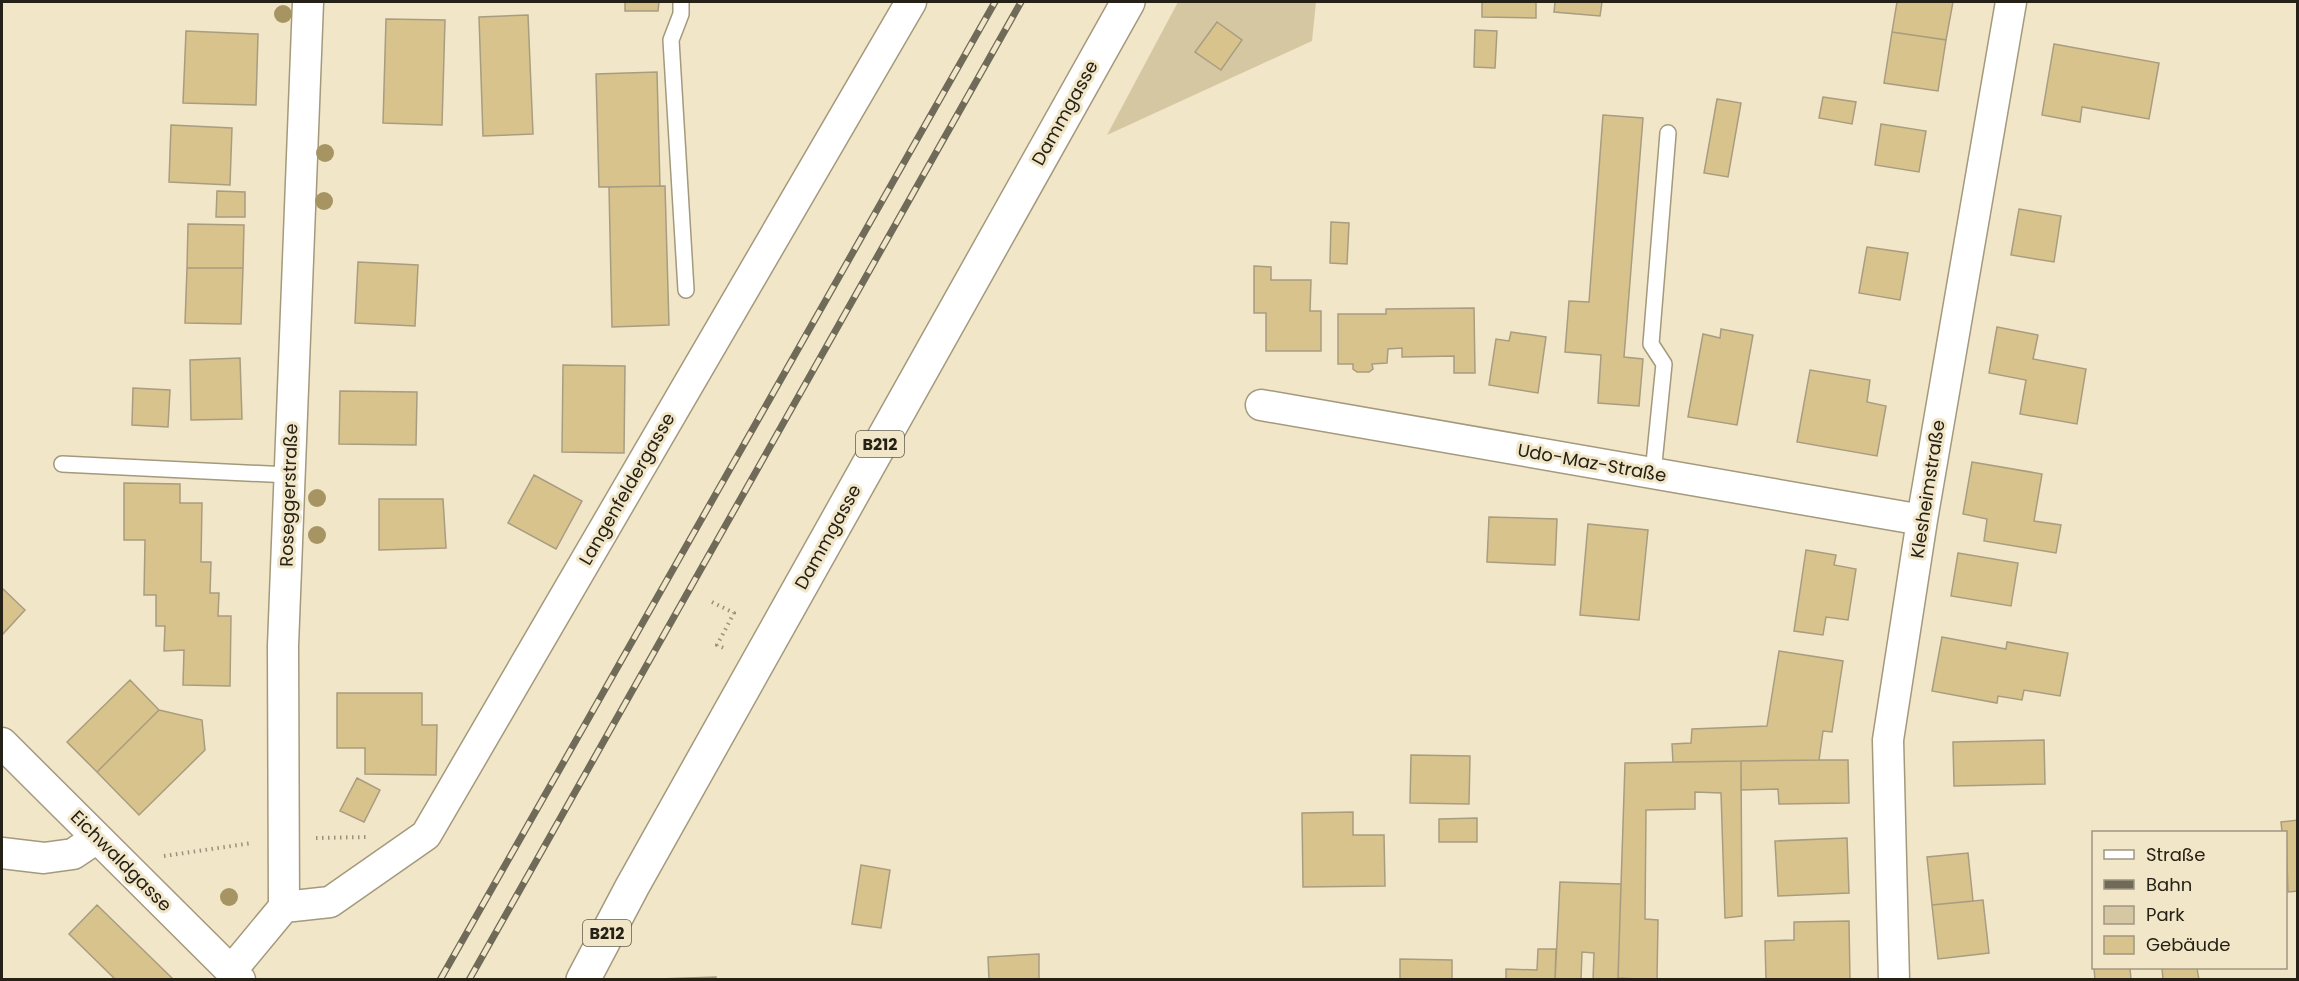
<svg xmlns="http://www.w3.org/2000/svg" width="2299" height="981" viewBox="0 0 2299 981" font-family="Poppins,sans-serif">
<rect width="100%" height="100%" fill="#f2e6c8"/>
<path fill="#d6c7a3" d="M1178 2H1316L1312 41 1107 135Z"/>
<path fill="#d8c38d" stroke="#a89d81" stroke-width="1.5" d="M625 2H659L658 11H625Z
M1482 2H1536V18L1482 17Z
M1555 2H1602L1600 16 1554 12Z
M1897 2H1953L1946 40 1892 32Z
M528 15 533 134 483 136 479 17Z
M386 19 445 20 442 125 383 123Z
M1217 22 1242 40 1221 70 1195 52Z
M1475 30 1497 31 1495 68 1474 67Z
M186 31 258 34 256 105 183 103Z
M1892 32 1946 40 1938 91 1884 83Z
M2054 44 2159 63 2149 119 2082 107 2080 122 2042 115Z
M657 72 660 186 599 187 596 74Z
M1823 97 1856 102 1852 124 1819 118Z
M1717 99 1741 103 1728 177 1704 173Z
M1603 115 1643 118 1624 357 1643 359 1639 406 1598 403 1601 355 1565 352 1569 301 1589 302Z
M1881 124 1926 131 1919 172 1875 165Z
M171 125 232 128 230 185 169 182Z
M665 186 669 325 612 327 609 187Z
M217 191 245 192V217H216Z
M2019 209 2061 216 2054 262 2011 255Z
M1331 222 1349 223 1347 264 1330 263Z
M188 224 244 225 243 268H187Z
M1867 247 1908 253 1900 300 1859 293Z
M358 262 418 265 415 326 355 323Z
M1254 266 1271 267V280H1311L1310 311H1321V351H1266V313H1254Z
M187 268H243L241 324 185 323Z
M1474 308 1475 373H1454V356L1402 357V348L1388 349 1387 363 1372 364 1373 369 1369 372H1357L1353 369V364H1338V314H1386V309Z
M1997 327 2038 335 2033 359 2086 369 2077 424 2020 414 2026 380 1989 373Z
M1721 329 1753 335 1737 425 1688 417 1703 334 1720 338Z
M1511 332 1546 337 1538 393 1489 385 1496 339 1509 341Z
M240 358 242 419 191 420 190 360Z
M563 365 625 366 624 453 562 452Z
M1810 370 1870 380 1867 402 1886 406 1877 456 1797 442Z
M133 388 170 390 168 427 132 425Z
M340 391 417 392 416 445 339 444Z
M1972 462 2042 474 2034 521 2061 525 2056 553 1984 541 1987 519 1963 514Z
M534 475 582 501 556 549 508 523Z
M124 483 180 484V503H202L201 562H211L210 593H219L218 616H231L230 686 183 685 184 650 164 651 165 626H156V595H144L145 540H124Z
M379 499H443L446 548 379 550Z
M1489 517 1557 519 1555 565 1487 562Z
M1588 524 1648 530 1639 620 1580 615Z
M1806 550 1836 555 1834 565 1856 569 1848 620 1826 617 1823 635 1794 631Z
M1958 553 2018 563 2011 606 1951 596Z
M2 588 25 610 2 635Z
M1942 637 2006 649 2007 642 2068 653 2060 696 2024 690 2022 700 1998 696 1997 703 1932 691Z
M1779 651 1843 661 1832 732 1823 731 1819 760 1673 762 1672 744 1691 743 1692 729 1767 726Z
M130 680 159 710 97 772 67 742Z
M337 693H422V725H437L436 775 365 774V748H337Z
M159 710 202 720 205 750 139 815 97 772Z
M2044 740 2045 784 1954 786 1953 742Z
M1411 755 1470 756 1469 804 1410 803Z
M1819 760H1848L1849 803 1779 804 1778 789 1741 790V761Z
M1741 761 1742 916 1725 918 1721 793 1695 792V809L1646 810 1645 919 1658 920 1657 980 1618 978 1625 763Z
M357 778 380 790 364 822 340 811Z
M1353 812V835H1384L1385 886 1303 887 1302 813Z
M1477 818V842H1439V819Z
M2298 820V891L2288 892 2286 832H2282L2281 822Z
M1847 838 1849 893 1778 896 1775 841Z
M1968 853 1973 901 1932 905 1927 857Z
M861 865 890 870 881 928 852 924Z
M1560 882 1621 884 1618 980H1593L1594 953 1582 952 1581 980H1555Z
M1983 900 1989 953 1938 959 1932 905Z
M97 905 173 979 116 980 69 934Z
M1849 921 1850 980H1766L1765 941 1794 940V922Z
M1538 949H1556L1555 980H1506V969L1537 970Z
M1039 954V980H989L988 957Z
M1400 959 1452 960V980H1400Z
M2094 968H2130L2131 980H2095Z
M2162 968H2197L2199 980H2163Z
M716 977V980H659V979Z"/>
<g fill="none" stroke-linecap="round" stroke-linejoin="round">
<g stroke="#a4997d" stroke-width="18">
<path id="service" d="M681 2V14L671 40 686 290
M62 464 289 475
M1653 473 1664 364 1651 344 1668 133"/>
</g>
<g stroke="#a4997d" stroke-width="33">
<path id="minor" d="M1261 405 1922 520
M2 743 240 980
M2 853 44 858 73 854 97 838
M284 907 330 902 426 835 911 2
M231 971 284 907 283 646 308 2
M1894 980 1888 740 1922 520 2011 2"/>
</g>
<g stroke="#a4997d" stroke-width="36">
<path id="primary" d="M583 980 632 887 1128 2"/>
</g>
<path stroke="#9a927c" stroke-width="4" stroke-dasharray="1.5 4.5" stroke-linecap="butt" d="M712 602 734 613 717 645 726 649
M316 838 366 837
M164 856 252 843"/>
<use href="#service" stroke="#fff" stroke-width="15"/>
<use href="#minor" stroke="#fff" stroke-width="30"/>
<use href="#primary" stroke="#fff" stroke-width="33"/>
<g stroke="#706a58" stroke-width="7">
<path id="rail" d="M440 980 995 2
M469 980 1021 2"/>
</g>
<use href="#rail" stroke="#f2e6c8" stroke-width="4.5" stroke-dasharray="14" stroke-linecap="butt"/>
</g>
<g fill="#a69563">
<circle cx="283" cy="14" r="9"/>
<circle cx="325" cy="153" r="9"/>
<circle cx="324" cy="201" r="9"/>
<circle cx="317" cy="498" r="9"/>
<circle cx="317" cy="535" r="9"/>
<circle cx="229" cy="897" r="9"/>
</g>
<g text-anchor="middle" stroke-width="6" stroke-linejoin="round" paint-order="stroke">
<g fill="#f2e6c8" stroke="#625c4b" stroke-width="1.5">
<rect x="856" y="431" width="48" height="26" rx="4.5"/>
<rect x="583" y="920" width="48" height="26" rx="4.5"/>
</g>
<g font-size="16" font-weight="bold" fill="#252116">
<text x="880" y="450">B212</text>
<text x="607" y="939">B212</text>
</g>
<g font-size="18" fill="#252116" stroke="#f2e6c8">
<text transform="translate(1065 113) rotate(-61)" y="6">Dammgasse</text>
<text transform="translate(1592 463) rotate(10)" y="6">Udo-Maz-Straße</text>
<text transform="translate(627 489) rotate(-60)" y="6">Langenfeldergasse</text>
<text transform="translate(1928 489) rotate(-81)" y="6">Klesheimstraße</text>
<text transform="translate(289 495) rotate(-88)" y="6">Roseggerstraße</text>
<text transform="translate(828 537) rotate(-61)" y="6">Dammgasse</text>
<text transform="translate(121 861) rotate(45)" y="6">Eichwaldgasse</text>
</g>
</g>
<rect width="2299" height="981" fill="none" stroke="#252116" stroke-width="6"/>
<rect x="2092" y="831" width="195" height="138" fill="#f2e6c8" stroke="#a09781" stroke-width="1.5"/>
<rect x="2104" y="850" width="30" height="9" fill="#ffffff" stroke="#a09781" stroke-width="1.5"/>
<text x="2146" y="861" font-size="18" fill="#252116">Straße</text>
<rect x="2104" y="880" width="30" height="9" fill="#706a58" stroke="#a09781" stroke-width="1.5"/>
<text x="2146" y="891" font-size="18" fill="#252116">Bahn</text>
<rect x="2104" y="906" width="30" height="18" fill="#d6c7a3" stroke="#a09781" stroke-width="1.5"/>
<text x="2146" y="921" font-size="18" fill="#252116">Park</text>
<rect x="2104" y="936" width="30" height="18" fill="#d8c38d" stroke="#a09781" stroke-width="1.5"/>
<text x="2146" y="951" font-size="18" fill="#252116">Gebäude</text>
</svg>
